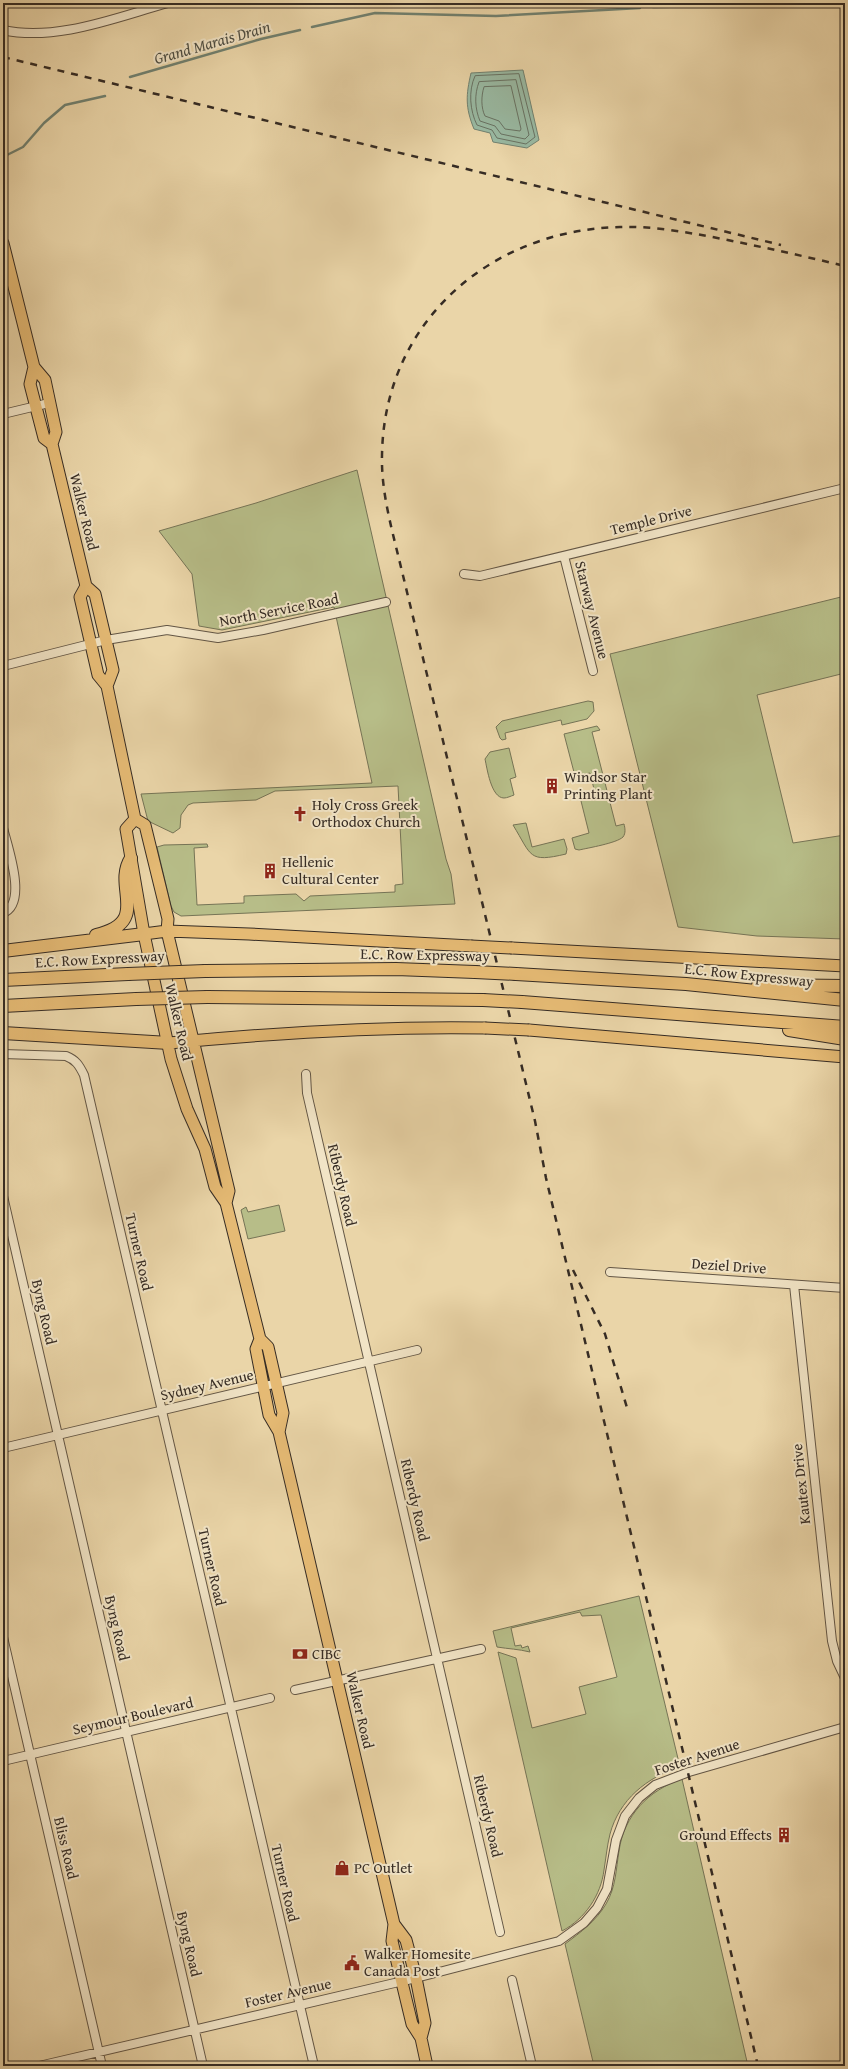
<svg xmlns="http://www.w3.org/2000/svg" width="848" height="2069" viewBox="0 0 848 2069" font-family="'Gentium Book Plus',serif">
<rect width="100%" height="100%" fill="#ead5a8"/>
<filter id="stains"><feTurbulence type="fractalNoise" baseFrequency=".005" numOctaves="4"/><feColorMatrix values="0 0 0 0 .2 0 0 0 0 .09 0 0 0 0 .02 0 0 0 .5 -.17"/></filter>
<radialGradient id="worn" r=".72"><stop offset=".6" stop-color="#630" stop-opacity="0"/><stop offset="1" stop-color="#630" stop-opacity=".3"/></radialGradient>
<path fill="#b7bd88" stroke="#767456" d="M357 470 446 859 451 874 455 904 181 916 174 912 171 906 157 847 164 845 207 844 208 847 194 848 197 905 244 903V896L296 894 304 901 310 896 395 892V885L403 884 398 786 275 791 256 800 193 803 188 805 181 815 180 828 173 833 148 821 141 794 372 783 334 607 222 630 199 626 192 574 159 531 256 503Z
M845 596V673L757 695 793 843 845 835V939L757 936 678 927 610 654Z
M588 701 593 702 594 711 587 719 562 725 561 720 505 733 506 739 502 740 500 738 496 727 502 721Z
M597 726 600 730 592 732 616 826 624 824C625 828 626 833 623 837 617 843 588 848 579 850L575 849 572 838 589 833 580 797 595 793 590 773 575 776 564 734Z
M509 748 516 777 510 779 514 795C511 796 507 798 504 798 491 798 487 768 485 759L490 752Z
M526 823 532 847 564 839 567 849 566 854C528 863 532 856 513 825Z
M279 1205 285 1231 248 1239 241 1210 246 1207 248 1212Z
M639 1596 680 1767C647 1777 619 1800 610 1834 607 1846 606 1858 604 1870 601 1895 585 1919 562 1931L498 1652 516 1658 532 1728 586 1714 579 1687 617 1677 601 1615 582 1616 580 1612 511 1628 515 1646 521 1645 522 1648 528 1646 530 1652C518 1649 509 1649 497 1647L493 1631Z
M682 1779 748 2066H594L565 1944C581 1932 596 1921 606 1904 616 1887 616 1869 619 1851 624 1815 649 1790 682 1779Z"/>
<path fill="#99b9a2" stroke="#718170" d="M523 70 539 140 527 148 493 142 490 133 474 129C465 107 466 95 471 73Z"/>
<g fill="none" stroke-linecap="round" stroke-linejoin="round">
<path stroke="#687263" stroke-width="1" d="M519 74 535 137 526 144 497 138 492 130 477 125C470 111 468 91 475 76Z
M516 80 529 135 525 139 501 134 495 126 480 121C475 109 474 95 479 82Z
M511 86 521 129 520 131 505 129 499 121 485 116C481 108 481 96 484 87Z"/>
<path stroke="#718170" stroke-width="2.5" d="M653 7 724 6 767 3
M312 27 375 13 496 16 640 8
M130 77 261 39 300 30
M3 157 23 147 44 123 65 105 105 96"/>
<g stroke="#635645" stroke-width="10">
<path id="minor" d="M3 30C56 42 117 17 168 3
M3 414 49 403
M564 556 593 671
M464 574 480 576 845 488
M3 666 106 640 167 630 218 638 263 630 386 602
M3 828C8 848 28 904 3 913
M3 1054 66 1056C76 1060 79 1065 84 1075L314 2066
M306 1074 307 1093 500 1932
M3 1196 203 2066
M610 1272 845 1288
M794 1285 832 1641 837 1661 845 1678
M3 1448 417 1350
M3 1637 102 2066
M295 1690 481 1649
M3 1761 270 1698
M512 1980 532 2066
M39 2066 416 1978 559 1941 584 1923 597 1908 607 1889 616 1840 625 1816 639 1798 655 1785 689 1772 845 1727"/>
</g>
<g stroke="#362c24" stroke-width="13">
<path id="major" d="M3 243 34 367 45 380 56 432 52 444 86 586 95 594 113 670 107 686
M34 367 30 384 44 438 52 444
M86 586 80 597 98 675 107 686 135 819 145 825 168 919 167 931 229 1191 226 1203
M135 819 126 829 144 934 171 1059 187 1109 205 1149 215 1187 226 1203 260 1339 268 1347 283 1413 279 1432
M144 934 167 931 249 934 471 946
M512 948 845 966
M529 1030 845 1057
M169 1043C274 1033 379 1026 485 1028
M260 1339 256 1349 269 1415 279 1432 394 1924 392 1941 412 2024 421 2038 427 2066
M394 1924 406 1940 416 1978 425 2023 421 2038"/>
</g>
<g stroke="#362c24" stroke-width="14">
<path id="highway" d="M96 935C152 922 112 887 131 858
M3 951 144 934
M205 971 396 969 475 972
M516 974 686 984 845 1000
M3 980 128 974
M758 985 845 986
M207 997 483 1000
M522 1002 845 1027
M3 1006 136 999
M789 1030 845 1039
M3 1033 169 1043"/>
</g>
<use href="#minor" stroke="#f1e4c6" stroke-width="8"/>
<use href="#major" stroke="#e5ba74" stroke-width="11"/>
<use href="#highway" stroke="#e5ba74" stroke-width="12"/>
<path stroke="#362c24" stroke-width="2.5" stroke-dasharray="7 7" stroke-linecap="butt" d="M3 57 781 245
M573 1270 605 1334 628 1411
M758 2066 546 1178 535 1121 399 559C391 526 381 490 382 455 384 322 490 230 620 227 649 226 679 231 707 236 754 245 799 255 845 266"/>
<g stroke="#362c24" stroke-width="13" stroke-linecap="butt">
<path id="major-bridge" d="M471 946 512 948
M485 1028 529 1030"/>
</g>
<g stroke="#362c24" stroke-width="14" stroke-linecap="butt">
<path id="highway-bridge" d="M475 972 516 974
M128 974 205 971
M136 999 207 997
M483 1000 522 1002"/>
</g>
<use href="#major-bridge" stroke="#e5ba74" stroke-width="11"/>
<use href="#highway-bridge" stroke="#e5ba74" stroke-width="12"/>
</g>
<defs>
<g id="building-bare" transform="scale(1.2)"><path d="M-4-6H4V6H1V3H-1V6H-4ZM-2.5-4.3h1.7v1.8h-1.7ZM.8-4.3h1.7v1.8H.8ZM-2.5-1h1.7V.8h-1.7ZM.8-1h1.7V.8H.8Z" fill="#8f2418" stroke="#f1e4c6" stroke-width="2.5" paint-order="stroke"/></g>
<g id="church-bare" transform="scale(1.2)"><path d="M-1.2-6h2.4v3.5h3.3v2.4h-3.3V6h-2.4V-.1h-3.3v-2.4h3.3Z" fill="#8f2418" stroke="#f1e4c6" stroke-width="2.5" paint-order="stroke"/></g>
<g id="bank-bare" transform="scale(1.2)"><path d="M-6-4H6V4H-6ZM0-2.3a2.3 2.3 0 1 0 0 4.6a2.3 2.3 0 1 0 0-4.6Z" fill="#8f2418" stroke="#f1e4c6" stroke-width="2.5" paint-order="stroke"/></g>
<g id="shop-bare" transform="scale(1.2)"><path d="M-5-2.5h2.3a2.7 3.5 0 0 1 5.4 0H5L5.5 6h-11ZM-1.5-2.5h3a1.5 2.3 0 0 0-3 0Z" fill="#8f2418" stroke="#f1e4c6" stroke-width="2.5" paint-order="stroke"/></g>
<g id="civic-bare" transform="scale(1.2)"><path d="M-.6-6.5H3V-4.5H.6V-3L4-1V1h2V6H-6V1h2V-1L-.6-3ZM-1.2 2.5V6h2.4V2.5Z" fill="#8f2418" stroke="#f1e4c6" stroke-width="2.5" paint-order="stroke"/></g>
</defs>
<g fill-rule="evenodd">
<use href="#building-bare" x="552" y="786"/>
<use href="#church-bare" x="300" y="814"/>
<use href="#building-bare" x="270" y="871"/>
<use href="#bank-bare" x="300" y="1654"/>
<use href="#building-bare" x="784" y="1835"/>
<use href="#shop-bare" x="342" y="1868"/>
<use href="#civic-bare" x="352" y="1963"/>
</g>
<g text-anchor="middle" stroke-width="4" stroke-linejoin="round" paint-order="stroke">
<g font-size="15" fill="#362c24" stroke="#f1e4c6">
<text transform="translate(84 512) rotate(76)" y="5">Walker Road</text>
<text transform="translate(651 520) rotate(-14)" y="5">Temple Drive</text>
<text transform="translate(279 610) rotate(-11)" y="5">North Service Road</text>
<text transform="translate(592 610) rotate(76)" y="5">Starway Avenue</text>
<text transform="translate(425 955) rotate(1)" y="5">E.C. Row Expressway</text>
<text transform="translate(100 959) rotate(-3)" y="5">E.C. Row Expressway</text>
<text transform="translate(749 975) rotate(6)" y="5">E.C. Row Expressway</text>
<text transform="translate(179 1022) rotate(77)" y="5">Walker Road</text>
<text transform="translate(342 1185) rotate(77)" y="5">Riberdy Road</text>
<text transform="translate(139 1252) rotate(77)" y="5">Turner Road</text>
<text transform="translate(729 1266) rotate(4)" y="5">Deziel Drive</text>
<text transform="translate(44 1312) rotate(77)" y="5">Byng Road</text>
<text transform="translate(207 1385) rotate(-13)" y="5">Sydney Avenue</text>
<text transform="translate(801 1484) rotate(-96)" y="5">Kautex Drive</text>
<text transform="translate(415 1500) rotate(77)" y="5">Riberdy Road</text>
<text transform="translate(212 1567) rotate(77)" y="5">Turner Road</text>
<text transform="translate(117 1628) rotate(77)" y="5">Byng Road</text>
<text transform="translate(360 1710) rotate(77)" y="5">Walker Road</text>
<text transform="translate(133 1716) rotate(-13)" y="5">Seymour Boulevard</text>
<text transform="translate(697 1757) rotate(-18)" y="5">Foster Avenue</text>
<text transform="translate(488 1816) rotate(77)" y="5">Riberdy Road</text>
<text transform="translate(66 1848) rotate(77)" y="5">Bliss Road</text>
<text transform="translate(285 1883) rotate(77)" y="5">Turner Road</text>
<text transform="translate(189 1944) rotate(77)" y="5">Byng Road</text>
<text transform="translate(288 1993) rotate(-13)" y="5">Foster Avenue</text>
</g>
<g font-size="15" fill="#362c24" stroke="#f1e4c6" text-anchor="start">
<text x="564" y="782">Windsor Star<tspan x="564" dy="17">Printing Plant</tspan></text>
<text x="312" y="810">Holy Cross Greek<tspan x="312" dy="17">Orthodox Church</tspan></text>
<text x="282" y="867">Hellenic<tspan x="282" dy="17">Cultural Center</tspan></text>
<text x="312" y="1659">CIBC</text>
<text x="772" y="1840" text-anchor="end">Ground Effects</text>
<text x="354" y="1873">PC Outlet</text>
<text x="364" y="1959">Walker Homesite<tspan x="364" dy="17">Canada Post</tspan></text>
</g>
<g font-size="16" font-style="italic" fill="#4f4f44" stroke="#f1e4c6">
<text transform="translate(212 42) rotate(-16)" y="6">Grand Marais Drain</text>
</g>
</g>
<rect width="848" height="2069" fill="none" stroke="#ead5a8" stroke-width="16"/>
<rect x="4" y="4" width="840" height="2061" fill="none" stroke="#362c24" stroke-width="2"/>
<rect x="8" y="8" width="832" height="2053" fill="none" stroke="#362c24"/>
<rect width="100%" height="100%" filter="url(#stains)"/>
<rect width="100%" height="100%" fill="url(#worn)"/>
</svg>
